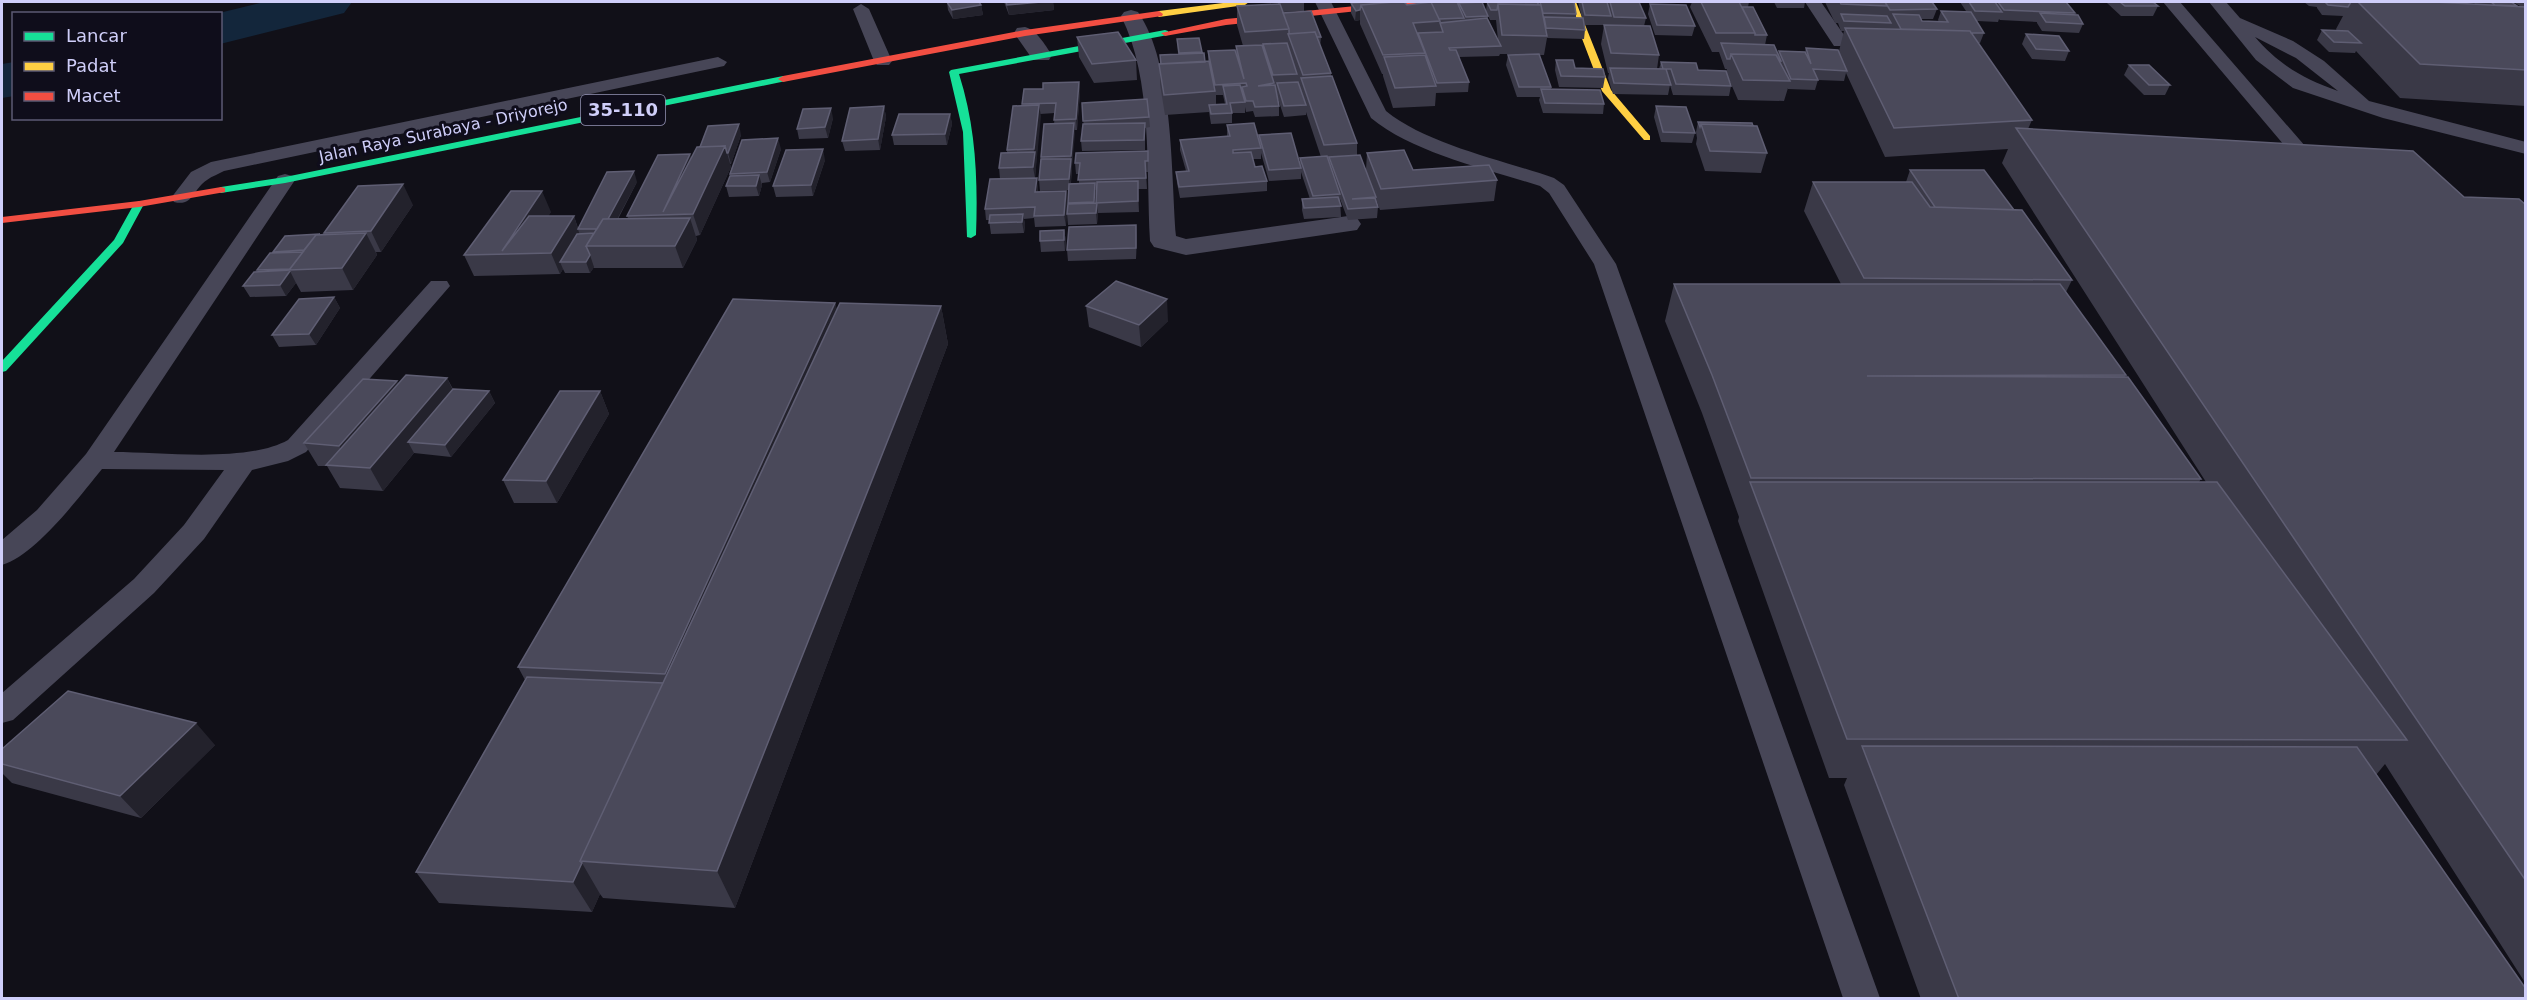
<svg xmlns="http://www.w3.org/2000/svg" width="2527" height="1000" viewBox="0 0 2527 1000" font-family="'DejaVu Sans',sans-serif">
<rect width="100%" height="100%" fill="#111018"/>
<g fill="none" stroke-linecap="round" stroke-linejoin="round">
<path fill="#13263b" fill-rule="evenodd" d="M264 2H352L344 13 220 44V14H215Z
M14 62V96L2 98V64Z"/>
<path fill="#474657" fill-rule="evenodd" d="M1315 2H1331L1386 111C1428 145 1503 160 1554 178L1564 185 1616 264 1880 998H1843L1594 264 1549 193 1540 186C1487 169 1413 153 1371 118Z
M1805 2H1821L1849 42 1846 46H1834Z
M2163 2H2180L2325 169 2328 173 2325 177H2311Z
M2209 2H2226L2240 18 2293 41 2324 61 2369 101 2526 142V154L2383 118 2293 88 2256 60ZM2255 37 2296 58 2338 91C2304 79 2279 65 2255 37Z
M861 4 869 9 892 61 889 65H877L874 61 853 9Z
M718 57 727 62 724 66 224 171C219 174 212 176 207 180 193 189 193 207 174 202L171 198 191 172 211 162Z
M285 174 292 176 295 180 114 452C162 452 247 463 288 440L431 281H447L450 286 306 452 288 461 252 470 204 539 154 593 13 720 2 723V693L134 579 184 525 224 470 102 469C79 497 36 555 2 565V540L37 510 86 454 278 176Z"/>
<path fill="#474657" fill-rule="evenodd" d="M1131 10 1138 12C1174 64 1171 172 1176 236L1186 239 1348 216 1357 218 1361 224 1357 230 1186 255 1154 247 1150 241C1146 170 1153 79 1121 16L1124 12Z
M1025 27C1037 30 1045 45 1052 55L1049 60H1033L1014 33 1017 28Z"/>
<path fill="#16e098" fill-rule="evenodd" d="M1165 30 1168 31V35L959 74C976 127 978 180 976 235L971 238 967 237 963 132 949 72 951 70Z
M783 76 786 77V81L285 183 221 193 216 190 221 187 285 177Z
M139 201 144 204 123 243 6 371 2 372V361L114 240 134 204Z"/>
<path fill="#ffcf43" fill-rule="evenodd" d="M1231 2H1249L1245 5 1159 17 1155 14 1159 11Z
M1568 2H1576L1611 90 1650 136V140H1644L1602 91Z"/>
<path fill="#f24e42" fill-rule="evenodd" d="M1396 2H1419L1415 5 1226 25 1165 36 1161 33 1226 19Z
M1159 11 1163 14 1162 16 1025 36 783 82 778 79 783 76 1025 30Z
M221 187 225 188V192L139 207 2 223V217L139 201Z"/>
</g>
<path fill="#3a3947" fill-rule="evenodd" d="M947 2H979L981 5 983 15 953 19 948 10Z
M1004 2H1053L1054 10 1009 15Z
M1278 2H1304V11L1283 12 1321 37 1320 47 1331 73V76L1357 143V155L1366 170 1367 153 1413 170 1497 180 1494 201 1380 210 1376 199 1378 207 1377 218 1348 220 1340 199 1341 217 1304 219 1302 210V199H1310L1301 172V179L1269 181 1261 153V159H1253L1255 167 1267 181V191L1180 198 1177 183 1176 172 1186 171 1180 150V140L1227 137V125L1259 141V135L1300 164V158L1321 157 1306 112V115L1284 117 1277 96 1279 106V116L1255 117 1253 111 1246 112 1245 107V113H1232V123L1211 124 1209 112 1165 115 1160 84V55L1178 54 1177 39 1199 38 1202 53 1205 62 1208 61V51L1236 52V46H1243L1237 25V6L1278 4ZM1216 95H1223L1225 104 1216 105Z
M1429 2H1457L1459 6V3L1488 16V19L1498 40 1496 20H1490L1486 11 1487 2H1574L1576 14V18H1582L1578 2H1639L1646 18 1644 26 1659 55 1657 69H1659L1661 62 1698 70 1726 73 1727 69H1725L1719 52H1712L1690 7 1692 2H1749L1748 7 1767 35 1765 45 1778 54 1779 51 1805 52 1806 48 1839 51 1844 31H1841L1838 23H1835L1825 2H1932L1937 9 1933 19H1921L1922 21 1939 22 1938 20 1941 11H1966L1960 2H2066L2075 13 2074 15 2083 24 2079 33 2042 31 2037 23V22L2000 20 1999 19 1998 22 1977 21 1984 33 1980 43H1978L2032 120 2028 129 2464 197 2526 205V984L2385 764 2376 775 2526 999H1921L1844 785 1847 778H1829L1738 521 1739 517 1702 413 1665 321 1674 284H1841L1804 211 1813 182H1906L1910 170 2014 210 2072 280 2066 292 2126 375 2125 377 2201 479 2199 482H2206L2002 163 2008 149 1885 157 1846 73 1844 81 1818 80 1815 90 1788 89V88L1784 101 1738 100 1728 77 1731 86 1729 96 1673 95 1670 85 1668 95 1613 94 1608 78 1609 73H1608L1601 44 1604 25H1584L1585 30 1584 39 1547 38 1544 55H1539L1551 87V89L1604 104 1603 114 1543 113 1539 100 1540 97H1517L1506 65 1508 55 1520 54H1500L1499 56 1459 57 1469 82 1468 92 1436 93 1435 106 1393 108 1383 76V74H1382L1360 24V20L1355 21 1351 13V3L1407 5Z
M1774 2H1805L1804 8H1777Z
M2107 2H2153L2158 6 2153 16H2121L2107 3Z
M2304 2H2435L2475 4 2474 3 2475 2H2511L2517 6H2520L2513 2H2526V106L2400 98 2356 51 2355 53 2329 52 2317 40 2322 30 2337 31 2336 29 2343 16 2322 15 2317 8V7L2309 6Z
M1650 4 1695 26 1692 36 1655 35 1648 14Z
M2026 34 2069 51 2065 61 2032 59 2022 44Z
M1077 37 1136 60 1137 80 1094 83 1079 57Z
M1556 60 1575 68 1605 77 1603 88 1559 87 1555 70Z
M2129 65 2170 85 2165 95H2144L2124 75Z
M1079 82 1080 92 1077 130H1074L1071 183H1079V174H1076L1075 163 1148 151V172H1146L1147 189H1138L1139 212 1098 213 1097 224 1068 225 1067 214 1069 190 1040 191 1039 180 1041 157 1054 124 1055 113 1040 114 1035 178 1038 188V192L1066 191 1067 202 1066 226 1035 227 1034 218 1024 219 1025 225 1024 233 991 234 989 220H986L985 209 1000 179 999 168 1007 153V150L1022 106V104L1043 89ZM1095 190H1097L1096 203H1095Z
M884 106 886 117 880 150 845 151 842 141Z
M1656 106 1695 133 1692 143 1661 142 1654 117Z
M950 114 952 124 947 145H894L892 135Z
M1149 117 1150 127 1145 128V150L1082 151 1081 141 1084 124 1083 121Z
M833 118 828 138 799 139 797 129Z
M1698 122 1767 153 1761 173 1705 171 1696 144 1697 138 1696 132Z
M741 135 731 164H730L731 167 700 235 696 236 697 240 683 268H594V267L590 273H565L563 269 560 274 474 276 464 255 551 212 548 216H574L578 228 637 182 618 219 628 218 627 216 691 158 700 147Z
M781 149 770 182 762 183V185L759 196 729 197 726 186 730 176V174Z
M825 160 813 196 776 197 773 186Z
M413 205 381 252H376L377 255 353 290 301 292 296 283 286 296 250 297 243 286 258 272 257 270 273 253V252L321 235H325L324 233Z
M1064 230 1066 241 1065 251 1041 252 1040 241Z
M1137 236 1136 259 1068 261 1067 250Z
M334 297 340 308 316 345 279 347 272 335Z
M835 303 837 310 941 306 948 344 735 908 603 898 600 894 592 912 439 903 416 872 525 680 518 667Z
M1086 306 1168 321 1141 347 1089 327Z
M447 378 453 389 489 391 495 403 451 457 414 453 383 491 340 488 327 466H318L304 443 399 384Z
M600 391 609 414 557 503H514L503 480Z
M215 745 141 818 12 783 2 773V749Z"/>
<path fill="#23222c" d="M1041 2H1053L1054 10 1009 15 1007 5Z
M981 5 983 15 953 19 952 10Z
M1360 10V20L1355 21 1356 11Z
M1079 82 1080 92 1077 130 1076 119Z
M1039 105 1041 116 1035 178 1033 167 1034 149Z
M884 106 886 117 880 150 878 139Z
M831 108 833 118 828 138 825 127Z
M950 114 952 124 947 145 945 134Z
M1074 123 1075 134 1072 167 1071 156Z
M739 124 741 135 731 164 728 153Z
M778 138 781 149 770 182 767 172Z
M725 146 731 167 700 235 693 214Z
M823 149 825 160 813 196 811 185Z
M690 154 697 175 663 212Z
M1071 159 1072 169 1070 190 1069 179Z
M634 171 637 182 606 240 602 229Z
M759 175 762 185 759 196 756 186Z
M1037 178 1038 188 1037 203 1035 192Z
M1095 183 1096 194 1095 213 1094 202Z
M403 184 413 205 381 252 371 231Z
M542 191 551 212 524 253 502 251Z
M1066 191 1067 202 1066 226 1064 215Z
M1097 203 1098 214 1097 224 1096 213Z
M1023 214 1025 225 1024 233 1022 222Z
M574 216 581 239 560 262 563 269 560 274 551 253Z
M690 218 697 240 683 268 675 246Z
M1136 225 1137 236 1136 259Z
M1064 230 1066 241 1065 251 1064 240Z
M366 233 377 255 353 290 342 268Z
M590 255 594 267 590 273 586 262Z
M290 271 296 283 286 296 280 285Z
M334 297 340 308 316 345 309 334Z
M1167 299 1168 321 1141 347 1139 325Z
M835 303 845 341 683 713 665 674Z
M941 306 948 344 735 908 717 871Z
M447 378 458 401 408 442 414 453 383 491 370 468Z
M397 381 409 403 351 467 339 446Z
M489 391 495 403 451 457 445 445Z
M600 391 609 414 557 503 546 481Z
M196 723 215 745 141 818 120 796Z
M582 863 600 894 592 912 573 882Z"/>
<path fill="#4a495a" stroke="#5f5e73" stroke-width="1.5" d="M947 2H979L981 5 952 10Z
M1006 2H1041L1007 5Z
M1370 2H1392L1361 5 1360 10 1356 11 1351 3Z
M1394 2H1404L1407 5 1431 2 1440 21 1413 23 1425 53 1383 55 1361 5Z
M1430 2H1457L1464 18 1439 19 1431 2Z
M1482 2 1488 16 1466 17 1459 3Z
M1487 2H1537L1539 5 1498 4 1497 10H1491Z
M1540 2H1574L1576 14 1543 13Z
M1582 2H1607L1611 16 1585 15Z
M1610 2H1639L1646 18 1614 17Z
M1701 2H1739L1755 33H1716Z
M1840 2H1885L1887 6 1841 4Z
M1885 2H1932L1937 9 1890 10Z
M1969 2H1995L2002 12 1975 11Z
M1998 2H2066L2075 13 2004 10Z
M2120 2H2153L2158 6H2125Z
M2325 2H2351L2348 7 2328 5Z
M2358 2H2435L2526 7V70L2420 64Z
M2491 2H2511L2517 6 2495 5Z
M1280 4 1289 29 1245 32 1237 6Z
M1498 4 1541 5 1547 36 1502 35Z
M1650 4 1686 5 1695 26 1657 25Z
M1742 7H1753L1767 35H1755V33Z
M1311 11 1321 37H1317L1315 32 1289 34V29L1283 13Z
M1941 11 1971 12 1984 33H1971L1970 31 1901 29 1893 14 1919 15 1922 21 1948 22Z
M2040 13 2078 15 2083 24 2046 22Z
M1841 14 1887 16 1891 23 1844 21Z
M1544 17 1583 18 1585 30 1546 28Z
M1487 18 1501 46 1449 48 1450 50H1456L1469 82 1437 83 1418 33 1443 32 1440 23Z
M1604 25 1650 26 1659 55 1611 53Z
M1845 28 1970 31 2032 120 1894 128Z
M2322 30 2348 31 2361 43 2334 42Z
M1118 32 1136 60 1092 64 1077 37Z
M1315 32 1331 73 1303 75 1288 34Z
M2026 34 2059 36 2069 51 2036 49Z
M1199 38 1202 52 1179 53 1177 39Z
M1287 43 1297 74 1273 75 1263 44Z
M1721 43 1774 45 1781 61H1780L1776 55 1731 54 1730 59H1727Z
M1262 45 1274 83 1258 86 1275 85 1279 106 1255 107 1253 101H1246L1242 87 1247 86 1246 83 1215 85 1208 51 1235 50 1244 79 1236 46Z
M1806 48 1838 50 1847 71 1813 69 1818 80 1791 79 1779 51 1805 52 1811 64Z
M1204 53 1205 62 1161 64 1160 55Z
M1539 54 1551 87H1519L1508 55Z
M1731 54 1776 55 1790 81 1743 80Z
M1425 55 1436 86 1395 88 1384 57Z
M1556 60H1573L1575 68 1603 69 1605 77 1561 76Z
M1209 61 1215 91 1164 95 1159 64Z
M1661 62 1696 63 1698 70 1726 71 1731 86 1676 84 1671 69H1663Z
M2129 65H2149L2170 85H2149Z
M1610 68 1666 69 1671 85 1614 83Z
M1332 76 1357 143 1324 145 1301 78Z
M1079 82 1076 119 1054 120 1056 103 1022 104 1024 89H1043V83Z
M1298 82 1306 105 1284 106 1277 83Z
M1240 85 1245 102 1230 103 1232 113 1211 114 1209 105 1227 104 1223 86Z
M1541 89 1600 90 1604 104 1545 103Z
M1147 99 1149 117 1083 121 1082 103Z
M1039 105 1034 149 1007 150 1013 106Z
M884 106 878 139 842 141 850 108Z
M1656 106 1686 107 1695 133 1663 132Z
M831 108 825 127 797 129 803 109Z
M899 114H950L945 134 892 135Z
M1698 122 1752 123 1753 126 1701 124 1700 127Z
M1074 123 1071 156 1041 157 1044 124Z
M1145 123 1144 140 1081 141 1083 124Z
M1254 123 1261 148 1233 150V153L1251 152 1255 167 1262 166 1267 181 1179 187 1176 172 1189 171 1180 140 1230 136 1227 125Z
M739 124 728 153H727L725 146 700 147 708 126Z
M1701 124 1757 126 1767 153 1710 151Z
M2016 128 2413 151 2464 197 2519 199 2526 205V881Z
M1291 133 1301 168 1269 170 1259 135Z
M778 138 767 172 730 174 742 140Z
M725 146 693 214 627 216 658 155 690 154 663 212 697 147Z
M823 149 811 185 773 186 786 150Z
M1404 150 1413 170 1489 165 1497 180 1381 189 1367 153Z
M1148 151V161H1145L1146 178 1078 180 1080 163H1075L1076 153Z
M1035 152 1033 167 999 168 1001 153Z
M1360 155 1376 197 1352 199 1375 198 1378 207 1348 209 1329 157Z
M1327 156 1340 194 1313 196 1300 158Z
M1041 159H1071L1069 179 1039 180Z
M1910 170H1984L2014 210 1935 207Z
M634 171 608 219H603L597 229H578L607 172Z
M759 175 756 186H726L730 176Z
M1037 178 1035 192 1066 191 1064 215 1034 216 1035 207 985 209 990 179Z
M1138 181V201L1096 203 1097 182Z
M1813 182H1912L1930 207 2022 210 2072 280 1864 278Z
M1095 183 1094 202 1068 203 1069 184Z
M403 184 371 231 324 233 358 186Z
M511 191H542L502 251 529 216H574L551 253 464 255Z
M1338 197 1341 206 1304 208 1302 199Z
M1097 203 1096 213 1067 214 1068 204Z
M1023 214 1022 222 989 223 990 215Z
M690 218 675 246H586L603 219Z
M1136 225V248L1067 250 1069 227Z
M1064 230V240L1040 241V231Z
M366 233 342 268 289 270 316 235Z
M594 233 586 246 590 255 586 262H560L577 234Z
M320 234 316 235 304 250 273 252 285 236Z
M303 252 290 269 257 270 270 253Z
M289 270 290 271 280 285 243 286 254 272 291 270Z
M1116 281 1167 299 1139 325 1086 306Z
M1674 284H2060L2126 375 1867 376 2128 377 2201 479 1751 478 1712 375Z
M334 297 309 334 272 335 299 299Z
M733 299 835 303 665 674 518 667Z
M840 303 941 306 717 871 580 861Z
M406 375 447 378 370 468 326 465Z
M363 379 397 381 339 446 304 443Z
M453 389 489 391 445 445 408 442Z
M560 391H600L546 481 503 480Z
M1750 482H2217L2407 740 1847 739Z
M527 677 663 683 580 861 582 863 573 882 416 872Z
M68 691 196 723 120 796 2 764V749Z
M1862 746 2357 747 2526 989V999H1959Z"/>
<g text-anchor="middle" stroke-width="6" stroke-linejoin="round" paint-order="stroke">
<g font-size="16" fill="#cfcef9" stroke="#0f0d1b">
<text transform="translate(443 130) rotate(-12)" y="6">Jalan Raya Surabaya - Driyorejo</text>
</g>
<rect fill="#0f0d1b" stroke="#9594b6" stroke-width="1.5" x="581" y="95" width="84" height="30" rx="4.5"/>
<g font-size="18" font-weight="bold" fill="#cfcef9">
<text x="623" y="116">35-110</text>
</g>
</g>
<rect width="2527" height="1000" fill="none" stroke="#cfcef9" stroke-width="6"/>
<rect x="12" y="12" width="210" height="108" fill="#0f0d1b" stroke="#5c5a74" stroke-width="1.5"/>
<rect x="24" y="32" width="30" height="9" fill="#16e098" stroke="#5c5a74" stroke-width="1.5"/>
<text x="66" y="42" font-size="18" fill="#cfcef9">Lancar</text>
<rect x="24" y="62" width="30" height="9" fill="#ffcf43" stroke="#5c5a74" stroke-width="1.5"/>
<text x="66" y="72" font-size="18" fill="#cfcef9">Padat</text>
<rect x="24" y="92" width="30" height="9" fill="#f24e42" stroke="#5c5a74" stroke-width="1.5"/>
<text x="66" y="102" font-size="18" fill="#cfcef9">Macet</text>
</svg>
